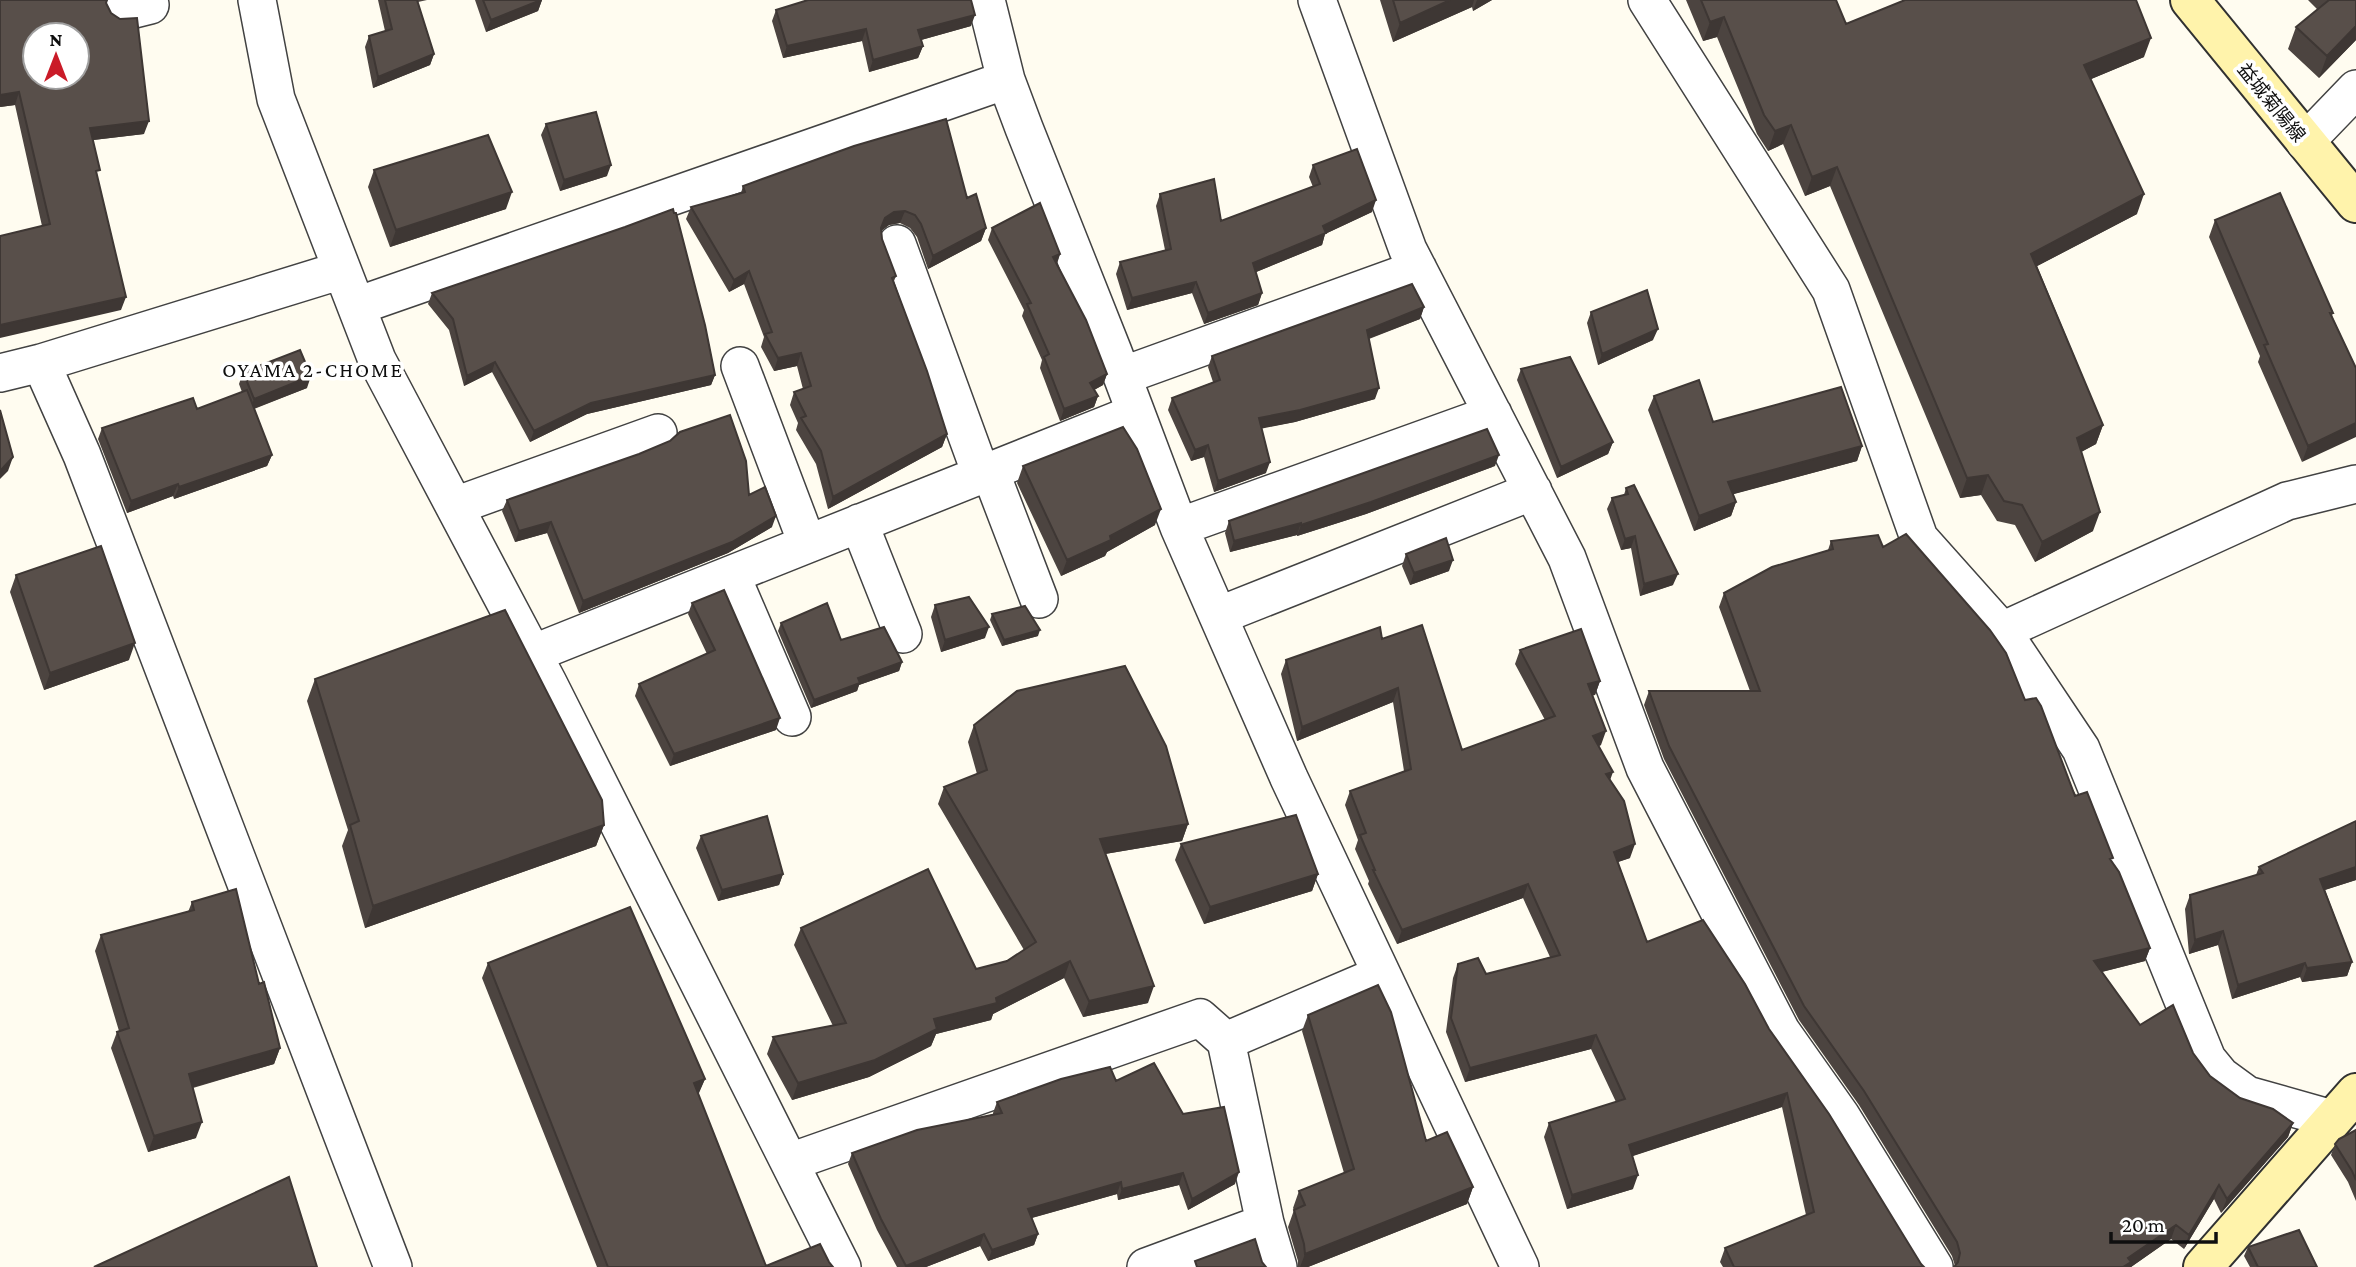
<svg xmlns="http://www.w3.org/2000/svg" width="2356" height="1267" viewBox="0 0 2356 1267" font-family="'Crimson Pro','Noto Sans JP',serif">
<rect width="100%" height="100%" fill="#fffcf0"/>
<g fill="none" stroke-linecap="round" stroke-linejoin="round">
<g stroke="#424242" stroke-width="40">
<path id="street" d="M257 0 276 99 377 360 548 683 842 1267
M986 0 1006 80 1024 128 1113 352 1179 527 1289 778 1520 1267
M1317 0 1408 250 1567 558 1645 768 1781 1031 1841 1116 1934 1267
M1647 0 1831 290 1919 538 2002 631 2287 501 2356 484
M122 12 150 5 149 0
M2305 142 2356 89
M897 244 981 474
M357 306 1006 80
M41 363 342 270
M740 366 807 543
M0 373 41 363 82 455 393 1267
M1122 376 1418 269
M990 471 1039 599
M455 506 658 433
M859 523 903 634
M1179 527 1493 414
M731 575 792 717
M1218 616 1533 491
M2002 631 2081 749 2207 1059 2221 1076 2247 1095 2332 1119
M532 654 1136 413
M790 1162 1200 1018 1226 1041 1371 979 1382 978
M1265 1223 1278 1267
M1146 1267 1265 1223 1226 1041"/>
</g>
<g stroke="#313131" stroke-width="42">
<path id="secondary" d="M2190 0 2356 203
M2203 1267 2356 1093"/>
</g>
<use href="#street" stroke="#fff" stroke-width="37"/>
<use href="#secondary" stroke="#fff3ab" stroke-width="38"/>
</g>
<path fill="#4c4440" d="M378 0H427L418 2 434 54 430 65 373 88 365 47 369 36 385 31Z
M475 0H542L538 11 486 32Z
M1380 0H1492L1473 11 1472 7 1393 42Z
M1686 0H1836L1846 24 2144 57 2091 79 2137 214 2037 266 2103 425 2096 444 2081 452 2093 531 2035 562 2015 525 1997 521 1981 495 1960 498 1830 186 1805 196 1783 144 1768 151 1757 134 1717 37 1703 41Z
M2308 0H2356V40L2319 78 2288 49 2296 27 2318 10Z
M106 3 144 134 93 140 97 177 121 310 42 226 15 105 0 107Z
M776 10 971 26 921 40 923 46 918 58 869 72 862 41 783 58 772 21Z
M546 124 607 176 560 191 541 135Z
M1313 165 1372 212 1325 234 1322 245 1256 272 1262 293 1258 305 1204 324 1192 293 1127 310 1116 274 1120 262 1165 250 1156 206 1160 194 1221 221 1313 187 1309 177Z
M374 170 506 209 390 247 368 187Z
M743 186 967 198 986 228 981 241 928 269 917 237 910 228 900 223 889 225 881 231 882 239 896 276 894 281 947 434 942 447 828 509 816 464 796 430 798 423 790 405 794 392 803 389 797 366 774 371 761 347 764 337 744 284 729 292 686 219 691 207 741 193Z
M2215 220 2333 313 2332 316 2356 368 2302 462 2258 362 2260 356 2209 237Z
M992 228 1060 254 1057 264 1107 374 1103 385 1094 390 1098 396 1094 407 1060 421 1040 368 1042 360 1022 316 1024 310 988 240Z
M432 293 715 375 711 385 587 414 530 442 492 372 464 386 449 330 428 304Z
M1424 307 1420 319 1369 339 1375 399 1295 422 1261 428 1266 473 1214 492 1204 457 1191 461 1168 410 1172 398 1213 382 1208 367 1212 356Z
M1591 312 1653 340 1598 365 1587 323Z
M1521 369 1613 442 1608 454 1557 478 1517 380Z
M243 372 307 388 254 409 272 455 267 466 174 499 173 496 127 513 98 439 102 428 197 409 242 392 239 384Z
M1654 396 1713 422 1862 446 1857 461 1733 494 1736 502 1731 516 1694 531 1648 410Z
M1023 466 1155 525 1107 552 1105 556 1061 576 1017 483Z
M1495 466 1366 514 1297 536V535L1230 552 1225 533 1229 521Z
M1626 488 1673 585 1640 596 1631 548 1621 550 1607 509 1612 498 1624 495Z
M749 495 772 527 728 553 579 613 547 533 515 542 502 511 507 500Z
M1831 541 1883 547 2025 700 2112 862 2150 948 2145 961 2102 972 2140 1025 2193 1053 2210 1076 2240 1098 2293 1123 2288 1137 2221 1213 2214 1199 2184 1249 2171 1239 2131 1267H1954L1955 1266 1952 1256 1859 1105 1799 1020 1664 759 1644 705 1649 691H1750L1719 607 1724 593 1828 550Z
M1406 554 1449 571 1410 585 1402 566Z
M16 575 129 660 44 690 10 592Z
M692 603 776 730 670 766 635 696 639 684 707 654 688 614Z
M935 605 985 638 941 652 931 617Z
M992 614 1038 636 1002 646 990 620Z
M781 623 841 640 902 662 899 671 859 685 857 691 811 708 778 631Z
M1382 639 1462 750 1545 720 1515 664 1520 650 1600 681 1595 695H1592L1601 745 1599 746 1610 780 1630 858 1618 862 1647 942 1769 1029 1921 1264 1924 1267H1723L1720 1262 1725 1248 1806 1215 1782 1107 1632 1156 1633 1189 1567 1209 1544 1137 1549 1123 1616 1102 1591 1049 1465 1082 1446 1032 1453 978 1458 964 1486 974 1550 957 1523 898 1397 944 1368 884 1369 881 1355 849 1358 840 1345 805 1350 791 1404 771 1393 702 1297 741 1281 674 1286 660Z
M315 679 604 825 596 846 365 928 342 846 348 830 307 701Z
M974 725 1188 824 1182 841 1105 854 1148 1003 1083 1017 1064 978 993 1014 991 1020 936 1034 931 1046 869 1077 792 1100 767 1054 773 1037 833 1026 794 945 801 928 976 969 1007 961 1024 950 938 804 944 787 977 774 968 742Z
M2356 821V880L2325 890 2352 962 2347 976 2302 982 2300 977 2232 999 2218 945 2189 954 2185 909 2190 895 2256 875 2259 867Z
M701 836 783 874 779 885 718 901 696 848Z
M1181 844 1318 874 1312 891 1204 924 1175 860Z
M192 902 259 984 280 1048 274 1064 193 1088 196 1138 148 1152 111 1048 117 1032 119 1031 95 951 101 935 188 912Z
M488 963 705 1079 698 1094 766 1266 829 1262 833 1267H597L482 978Z
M1308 1015 1426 1141 1473 1187 1467 1204 1308 1267H1298V1261L1288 1227 1294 1210 1293 1208 1299 1191 1344 1173 1302 1031Z
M1116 1081 1183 1114 1235 1184 1188 1210 1179 1185 1118 1200 1117 1194 1032 1218 1038 1234 1034 1245 988 1261 980 1246 926 1267H897L877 1230 848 1164 852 1153 993 1114V1113L997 1102Z
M2356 1130V1201L2348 1182 2331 1155 2335 1144Z
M2248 1247 2317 1267H2250L2244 1256Z"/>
<path fill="#3e3734" d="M541 0H542L538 11 486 32 491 20Z
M1450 0H1474L1472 7 1393 42 1400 23Z
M1477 0H1492L1473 11Z
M975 15 971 26 914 42 918 30Z
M1724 17 1717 37 1703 41 1710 22Z
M2356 26V40L2319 78 2327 56Z
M866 29 862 41 783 58 787 46Z
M2151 38 2144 57 2077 85 2084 65Z
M923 46 918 58 869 72 873 60Z
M434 54 430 65 373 88 378 77Z
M19 92 15 105 0 107V95Z
M149 121 144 134 85 141 90 128Z
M1791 125 1783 144 1768 151 1775 131Z
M611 165 607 176 560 191 564 180Z
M1837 167 1830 186 1805 196 1812 177Z
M512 192 506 209 390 247 396 230Z
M2144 194 2137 214 2024 273 2031 254Z
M1376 200 1372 212 1325 234 1322 245 1249 275 1253 263 1323 226Z
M905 211 900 223 889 225 881 231 876 241 885 218 894 212Z
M986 228 981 241 928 269 933 256Z
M1060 254 1056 265 1053 257Z
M749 271 744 284 729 292 734 280Z
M1196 282 1192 293 1127 310 1132 298Z
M1262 293 1258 305 1204 324 1208 313Z
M126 297 121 310 0 338V325Z
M1424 307 1420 319 1362 341 1367 330Z
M1658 329 1653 340 1598 365 1602 354Z
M801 353 797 366 774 371 778 358Z
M495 362 492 372 464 386 467 376Z
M1107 374 1103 385 1085 395 1090 383Z
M715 375 711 385 587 414 530 442 534 431 591 403Z
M311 376 307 388 250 410 254 399Z
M1379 388 1375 399 1295 422 1255 430 1259 418Z
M1098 396 1094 407 1060 421 1064 409Z
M2356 423V437L2302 462 2308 446Z
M2103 425 2096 444 2070 458 2077 438Z
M947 434 942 447 828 509 833 497Z
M1613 442 1608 454 1557 478 1561 467Z
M1208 445 1204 457 1191 461 1195 450Z
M1862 446 1857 461 1723 497 1728 482Z
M272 455 267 466 174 499 179 487Z
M1499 455 1495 466 1366 514 1297 536 1301 525Z
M13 457 8 471 0 479V471Z
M1270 462 1266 473 1214 492 1218 481Z
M1988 475 1981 495 1960 498 1967 478Z
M178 484 173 496 127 513 131 501Z
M1736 502 1731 516 1694 531 1699 516Z
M1161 509 1155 525 1107 552 1105 556 1061 576 1067 560Z
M2100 512 2093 531 2035 562 2042 542Z
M776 516 772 527 728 553 579 613 583 601Z
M551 522 547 533 515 542 519 531Z
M1301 523 1297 535 1230 552 1234 541Z
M1635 536 1631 548 1621 550 1625 539Z
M1453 560 1449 571 1410 585 1414 573Z
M1678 574 1673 585 1640 596 1644 584Z
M989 627 985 638 941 652 945 640Z
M1040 630 1038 636 1002 646 1004 640Z
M135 643 129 660 44 690 50 673Z
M902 662 899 671 859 685 857 691 811 708 814 700 858 678Z
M1600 681 1595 695 1583 698 1588 684Z
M1398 688 1393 702 1297 741 1302 727Z
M780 718 776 730 670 766 674 754Z
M1606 731 1601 745 1588 750 1593 736Z
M1613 772 1608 786 1606 774Z
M1188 824 1182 841 1093 856 1100 839Z
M604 825 596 846 365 928 373 906Z
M1635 844 1630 858 1609 865 1614 852Z
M2356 867V880L2315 893 2320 879Z
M783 874 779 885 718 901 722 890Z
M1318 874 1312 891 1204 924 1210 907Z
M1528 884 1523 898 1397 944 1402 930Z
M2223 931 2218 945 2189 954 2195 940Z
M2150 948 2145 961 2089 975 2094 961Z
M1070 961 1064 978 993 1014 991 1020 936 1034 931 1046 869 1077 792 1100 798 1083 934 1019 996 998Z
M2352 962 2347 976 2302 982 2307 968Z
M2305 963 2300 977 2232 999 2238 985Z
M1154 986 1148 1003 1083 1017 1089 1001Z
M1596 1035 1591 1049 1465 1082 1470 1068Z
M280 1048 274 1064 183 1090 189 1074Z
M705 1079 699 1093 689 1097 694 1083Z
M1787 1093 1782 1107 1624 1159 1629 1145Z
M202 1122 196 1138 148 1152 154 1136Z
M2293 1123 2288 1137 2221 1213 2227 1199Z
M1239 1172 1235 1184 1188 1210 1192 1199Z
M1183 1173 1179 1185 1118 1200 1122 1189Z
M1638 1175 1633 1189 1567 1209 1572 1195Z
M1121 1182 1117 1194 1024 1220 1028 1209Z
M2219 1185 2214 1199 2184 1249 2189 1235Z
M1473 1187 1467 1204 1308 1267H1300L1305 1254Z
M2176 1225 2171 1239 2131 1267H2123L2128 1258Z
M984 1234 980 1246 926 1267H906V1266Z
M1038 1234 1034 1245 988 1261 992 1250Z"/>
<path fill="#584f4a" stroke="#3e3734" stroke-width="2" fill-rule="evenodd" d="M0 0H107L106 3 111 13 120 19 137 18 149 121 90 128 100 170 96 171 126 297 0 325V236L50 224 19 92 0 95ZM35 35H77V77H35Z
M385 0H417L434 54 378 77 369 36 392 29Z
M483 0H541L491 20Z
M808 0H971L975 15 918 30 923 46 873 60 866 29 787 46 776 10Z
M1393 0H1450L1400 23Z
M1701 0H1836L1846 24 1905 0H2136L2151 38 2084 65 2144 194 2031 254 2103 425 2077 438 2100 512 2042 542 2022 505 2004 501 1988 475 1967 478 1837 167 1812 177 1791 125 1775 131 1764 115 1724 17 1710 22Z
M2329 0H2356V26L2327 56 2296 27Z
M596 112 611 165 564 180 546 124Z
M946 119 967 198 976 194 986 228 933 256 921 224 915 215 905 211 894 212 885 218 881 228 882 239 896 276 892 278 927 371 947 434 833 497 821 451 801 418 806 416 794 392 811 386 801 353 778 358 765 334 772 332 749 271 734 280 691 207 745 192 743 186 854 146Z
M488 135 512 192 396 230 374 170Z
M1357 149 1376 200 1323 226 1326 233 1253 263 1262 293 1208 313 1196 282 1132 298 1120 262 1171 249 1160 194 1214 179 1221 221 1320 184 1313 165Z
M2280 193 2333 313H2330L2356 368V423L2308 446 2264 345 2268 344 2215 220Z
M1040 203 1060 254 1053 257 1086 320 1107 374 1090 383 1098 396 1064 409 1044 357 1049 354 1027 304 1031 303 992 228Z
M673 209 674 213H676L705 325 715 375 591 403 534 431 495 362 467 376 453 319 432 293 625 227Z
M1412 284 1424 307 1367 330 1379 388 1300 410 1259 418 1270 462 1218 481 1208 445 1195 450 1172 398 1220 380 1212 356Z
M1647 290 1658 329 1602 354 1591 312Z
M300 350 311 376 254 399 243 372Z
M1570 357 1613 442 1561 467 1521 369Z
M1699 380 1713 422 1841 387 1862 446 1728 482 1736 502 1699 516 1654 396Z
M247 390 272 455 179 487 178 484 131 501 102 428 193 398 197 409Z
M0 410 13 457 0 471Z
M730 415 746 461 749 495 765 487 776 516 732 542 583 601 551 522 519 531 507 500 639 454 670 441 680 432Z
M1123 427 1137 449 1161 509 1110 536 1111 540 1067 560 1023 466Z
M1487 429 1499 455 1371 502 1301 525V523L1234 541 1229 521Z
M1634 485 1678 574 1644 584 1635 536 1625 539 1612 498 1628 494 1626 488Z
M1906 534 1990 630 2006 653 2025 700 2036 698 2041 706 2075 796 2087 792 2113 858 2110 859 2119 872 2150 948 2094 961 2140 1025 2173 1005 2193 1053 2210 1076 2240 1098 2273 1109 2293 1123 2227 1199 2219 1185 2189 1235 2176 1225 2128 1258 2131 1262 2123 1267H1954L1958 1262 1960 1253 1957 1242 1864 1091 1804 1006 1669 746 1649 691H1760L1724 593 1772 567 1833 549 1831 541 1878 535 1883 547Z
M1446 538 1453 560 1414 573 1406 554Z
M101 546 135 643 50 673 16 575Z
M724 590 780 718 674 754 639 684 715 650 692 603Z
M969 597 989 627 945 640 935 605Z
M827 603 841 640 884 627 902 662 858 678 860 683 814 700 781 623Z
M1025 606 1040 630 1004 640 992 614Z
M505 610 602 800 604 825 373 906 350 825 359 821 315 679Z
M1422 625 1462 750 1555 716 1520 650 1581 629 1600 681 1588 684 1606 731 1593 736 1613 772 1606 774 1624 801 1635 844 1614 852 1647 942 1703 920 1745 984 1769 1029 1829 1114 1921 1264 1924 1267H1734L1725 1248 1814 1212 1787 1093 1629 1145 1638 1175 1572 1195 1549 1123 1625 1099 1596 1035 1470 1068 1451 1018 1458 964 1478 958 1486 974 1560 955 1528 884 1402 930 1373 870H1375L1360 835 1366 833 1350 791 1411 769 1398 688 1302 727 1286 660 1380 627 1382 639Z
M1125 666 1166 746 1188 824 1100 839 1154 986 1089 1001 1070 961 996 998 997 1003 934 1019 937 1029 875 1060 798 1083 773 1037 846 1023 801 928 928 869 976 969 1007 961 1036 942 944 787 987 770 974 725 1017 691Z
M1296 815 1318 874 1210 907 1181 844Z
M767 816 783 874 722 890 701 836Z
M2356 821V867L2320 879 2352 962 2307 968 2305 963 2238 985 2223 931 2195 940 2190 895 2263 873 2259 867Z
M236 889 259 984 264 982 280 1048 189 1074 202 1122 154 1136 117 1032 129 1028 101 935 194 910 192 902Z
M630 907 705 1079 694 1083 766 1266 820 1244 829 1262 833 1267H608L488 963Z
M1378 985 1391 1012 1426 1141 1447 1132 1473 1187 1305 1254 1304 1244 1294 1210 1305 1205 1299 1191 1354 1169 1308 1015Z
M1154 1063 1183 1114 1224 1107 1239 1172 1192 1199 1183 1173 1122 1189 1121 1182 1028 1209 1038 1234 992 1250 984 1234 906 1266 881 1219 852 1153 917 1130 1002 1113 997 1102 1061 1079 1110 1067 1116 1081Z
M2356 1130V1180L2352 1171 2335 1144 2339 1139Z
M289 1177 317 1267H94Z
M2299 1230 2317 1267H2258L2248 1247Z
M1255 1239 1262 1262 1266 1267H1197L1195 1261Z"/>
<g text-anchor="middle" stroke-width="7" stroke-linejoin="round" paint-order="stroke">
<g font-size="19" fill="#0f0f0f" stroke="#fff">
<text transform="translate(2272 102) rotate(51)" y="7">益城菊陽線</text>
</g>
<g font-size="21" letter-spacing="2" fill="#0f0f0f" stroke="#fff">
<text x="313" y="377">OYAMA 2-CHOME</text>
</g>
</g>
<g transform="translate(56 56)"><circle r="33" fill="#ffffff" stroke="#9f9f9f" stroke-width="2"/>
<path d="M0-5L12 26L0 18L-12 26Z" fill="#ca1b28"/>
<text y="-10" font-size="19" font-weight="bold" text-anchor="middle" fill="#0f0f0f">N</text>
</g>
<path d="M2111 1232v10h105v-10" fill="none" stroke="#0f0f0f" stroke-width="3.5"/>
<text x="2122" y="1232" font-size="21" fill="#0f0f0f" stroke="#ffffff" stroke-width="5" paint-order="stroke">20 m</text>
</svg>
